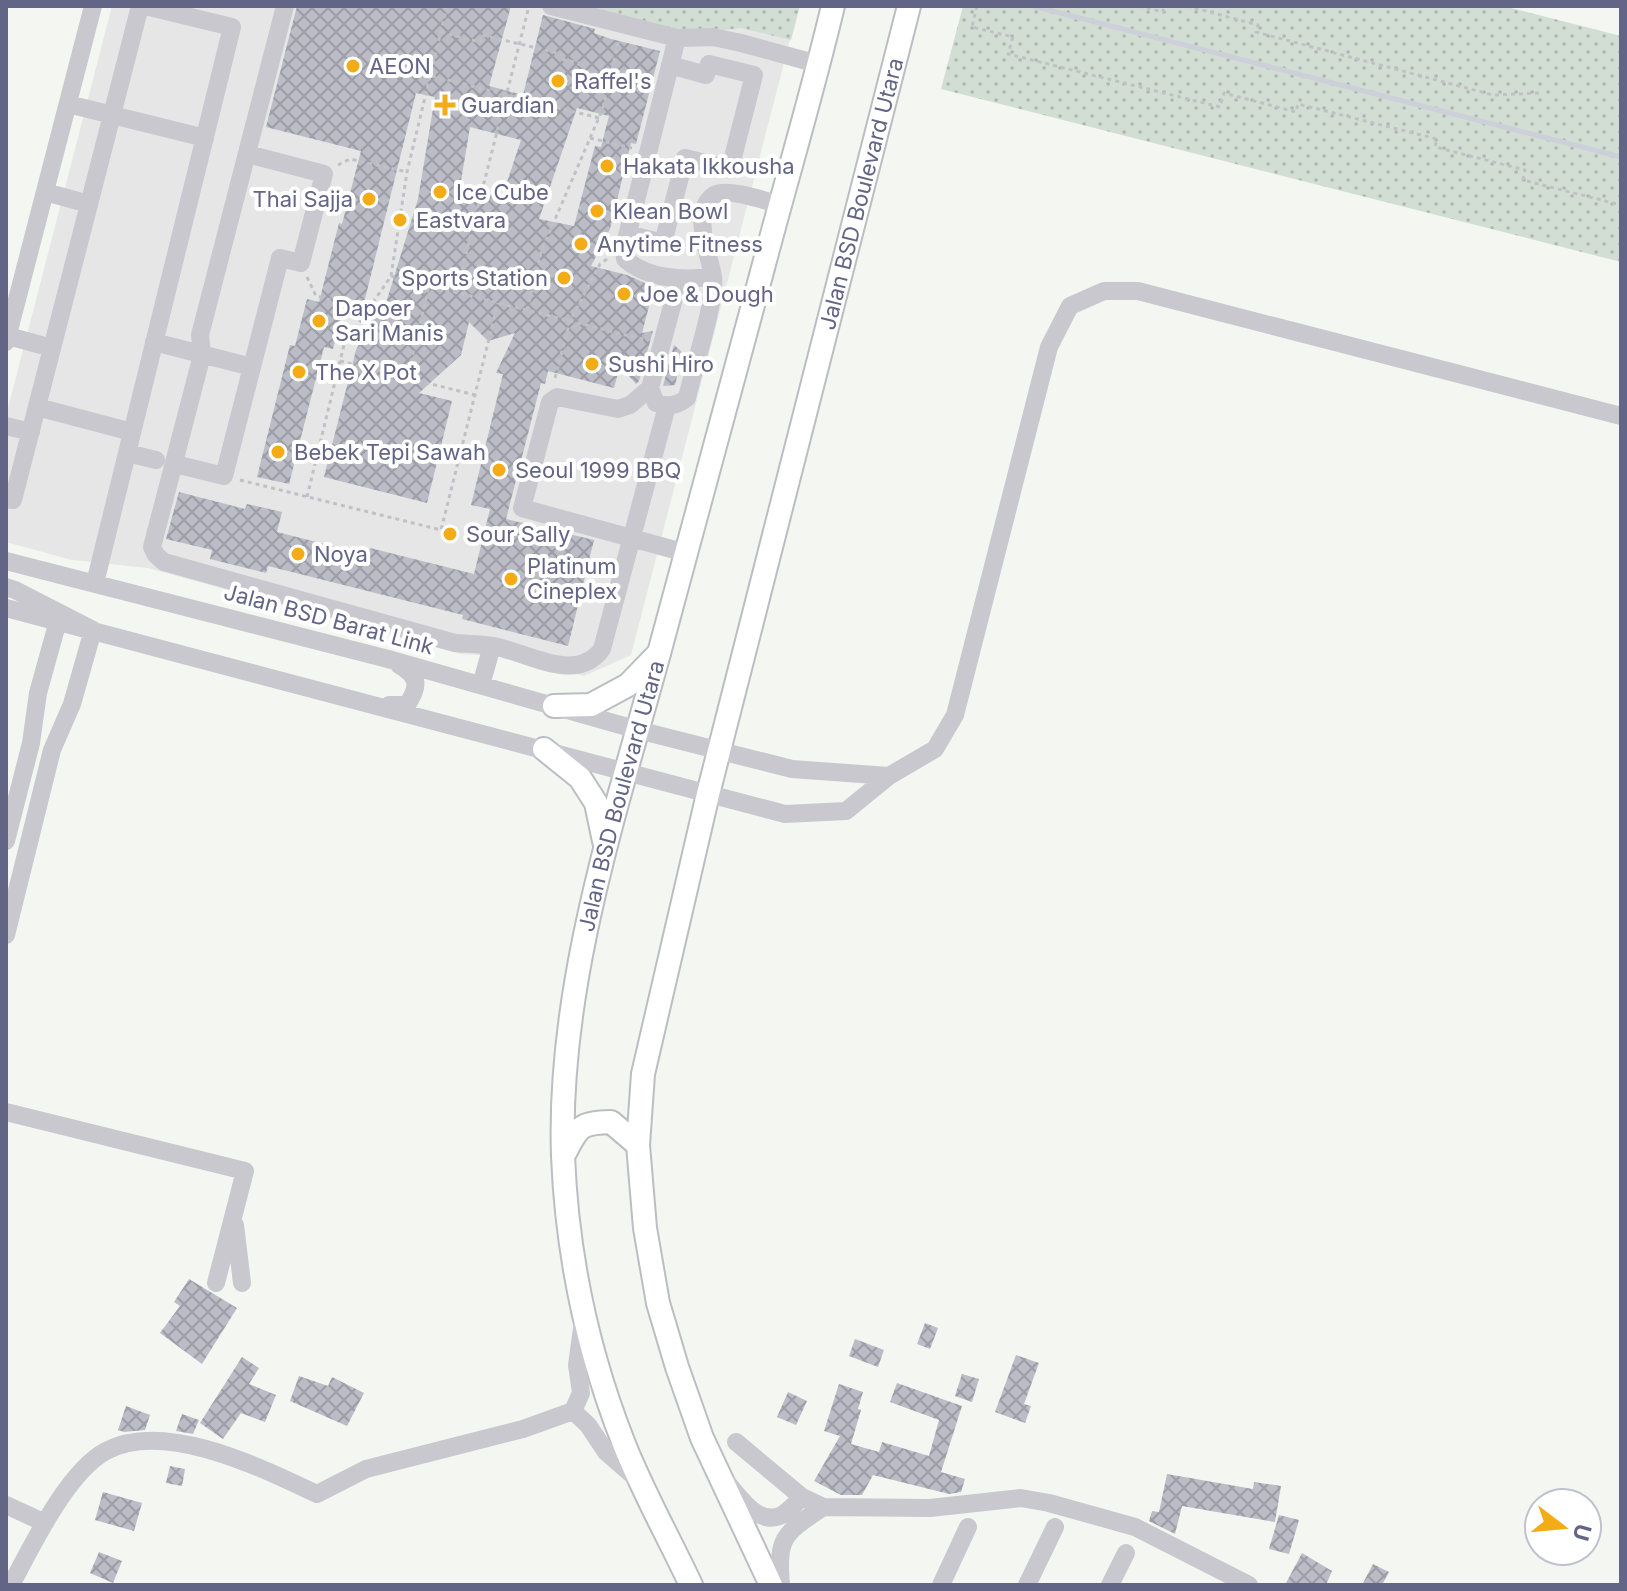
<svg xmlns="http://www.w3.org/2000/svg" width="1627" height="1591" viewBox="0 0 1627 1591" font-family="Inter,sans-serif">
<defs>
<pattern id="park-dots" width="8" height="8" patternUnits="userSpaceOnUse" patternTransform="scale(2)"><rect width="8" height="8" fill="#d2ded3"/><path d="M2 2h.1M6 6h.1" fill="none" stroke="#aeb8b1" stroke-width="1.8" stroke-linecap="round"/></pattern>
<pattern id="building-cross-hatch" width="8" height="8" patternUnits="userSpaceOnUse" patternTransform="scale(2)"><rect width="8" height="8" fill="#bbbcc5"/><path d="M0 0l8 8M0 8l8-8" fill="none" stroke="#9b9ca6"/></pattern>
</defs>
<rect width="100%" height="100%" fill="#f4f6f1"/>
<path fill="#e5e6e5" d="M112 6H688L794 24 631 655 584 676 510 657 461 654 148 568 72 560 6 542V416Z"/>
<path fill="url(#park-dots)" d="M571 6H800L791 40 741 28 679 35Z
M963 6H1503L1621 36V262L941 89Z"/>
<g fill="none" stroke-linecap="round" stroke-linejoin="round">
<path stroke="#cdd0d8" stroke-width="5" d="M1033 6 1621 157"/>
</g>
<path fill="url(#building-cross-hatch)" fill-rule="evenodd" d="M297 6H511L489 86 523 95 543 15 595 29 594 33 611 39 660 51 636 144 631 143 610 229 591 266 627 275 654 287 642 333 653 331 639 381 636 384 620 366 614 388 548 371 545 384 541 383 506 519 594 540 568 646 462 619 463 615 268 566 266 573 210 559 212 550 166 539 179 492 245 509 247 504 282 512 277 532 368 555 370 548 474 574 490 509 471 505 503 374 496 373 515 333 488 341 469 322 461 355 419 393 452 401 427 503 324 477 356 350 381 302 386 303 418 199 435 97 416 93 364 303 346 298 333 349 324 347 289 484 257 477 290 345 295 346 307 299 319 302 339 223 342 224 361 151 266 127ZM577 108 609 116 601 147 595 146 574 226 539 219ZM470 127 521 140 502 197 460 187Z
M674 345 683 353 675 385 663 386Z
M189 1279 237 1308 202 1364 160 1333 180 1306 174 1302Z
M925 1323 938 1328 930 1349 917 1344Z
M855 1339 884 1350 878 1367 849 1356Z
M1016 1355 1039 1363 1024 1404 1031 1406 1025 1423 995 1412Z
M242 1357 259 1368 249 1384 276 1395 265 1422 241 1413 223 1439 200 1423Z
M962 1374 979 1379 972 1402 955 1396Z
M299 1376 328 1386 332 1377 364 1393 347 1426 290 1401Z
M897 1383 962 1406 941 1472 965 1479 961 1492 949 1494 873 1475 862 1495H841L814 1481 840 1436 824 1431 839 1384 863 1392 858 1409 861 1410 851 1444 879 1452 882 1442 929 1456 939 1420 890 1402Z
M788 1392 807 1401 796 1425 777 1417Z
M126 1406 150 1415 145 1430 124 1432 118 1430Z
M182 1414 199 1420 193 1434 176 1431Z
M170 1466 185 1469 182 1486 166 1483Z
M1167 1474 1253 1489 1254 1482 1281 1486 1275 1522 1182 1506 1175 1534 1149 1521 1152 1511 1159 1512Z
M103 1492 142 1503 134 1531 95 1520Z
M1279 1515 1299 1520 1289 1554 1269 1549Z
M99 1552 122 1561 113 1583 90 1573Z
M1302 1553 1332 1571 1326 1585H1285Z
M1373 1564 1389 1572 1382 1585H1362Z"/>
<g fill="none" stroke-linecap="round" stroke-linejoin="round">
<g stroke="#bcbdc2" stroke-width="26">
<g id="major">
<path d="M554 706 591 705 628 685 659 653"/>
<path d="M544 749 580 778 596 803 604 841"/>
<path d="M566 1151C579 1125 582 1123 611 1122L638 1145"/>
<path id="s1" d="M691 1585C669 1538 643 1492 624 1444 588 1353 567 1254 563 1156 557 989 614 817 658 657 694 528 728 398 763 268 786 181 812 94 833 6"/>
<path id="s2" d="M771 1585 702 1438 677 1367 658 1303 645 1228 638 1145 643 1074 708 794 909 6"/>
</g>
</g>
<path stroke="#c0c1c4" stroke-width="3" stroke-dasharray="4 4" stroke-linecap="butt" d="M977 6 972 27 1013 37 1008 54 1220 107 1224 93 1296 112 1298 104 1437 139 1435 147 1525 170 1523 180 1621 205
M1139 6 1163 12 1164 6
M1187 6 1258 25 1256 32 1493 95 1540 93
M441 32 480 42 482 35 562 54 561 59 579 63 577 71 610 79
M432 76 599 118
M590 138 632 148
M338 165 350 159 407 172
M391 276 646 340
M307 277 316 296 366 310
M456 293 529 6
M527 310 541 252 603 108 619 40
M340 361 475 395
M407 378 429 286
M555 378 570 321 600 264 607 259
M240 480 441 530 498 303
M307 497 344 345 391 276 407 172 447 6"/>
<path stroke="#c8c8ce" stroke-width="18" d="M285 6 200 335 202 355 152 547 156 555 164 562 455 643C467 644 481 644 493 646 527 652 576 685 602 649L667 406
M551 6 677 38 713 37 741 43 818 64
M677 38 624 248 625 259C649 280 683 280 713 277
M68 104 205 138
M45 192 78 201
M628 234 663 243 685 158 730 169 754 75 709 64 706 75 670 65
M679 280 650 388 656 403C669 407 676 406 687 398 693 370 716 302 713 277 710 255 690 212 714 195 726 187 766 201 780 205
M8 336 41 345
M6 342 93 6
M154 342 252 367
M650 388 630 405 618 409 557 397 550 402 522 508 686 553
M37 407 132 432
M6 426 31 432
M127 453 156 460
M175 464 224 476 280 258 301 263 324 174 248 154
M6 499 13 500 140 6
M6 561 388 659 638 730 792 769 889 776
M95 583 232 27 145 6
M6 587 15 590 93 630 72 704 52 750 6 935
M6 608 785 814 846 811 889 776 935 749 955 715 1049 347 1070 306 1104 291H1138L1621 416
M481 685 492 646
M389 705H407C420 685 419 677 398 664
M6 841 31 743 38 693 58 621
M6 1112 245 1171 216 1283
M235 1225 242 1283
M583 1321 577 1365 581 1393 573 1411 588 1425 606 1452 637 1479
M736 1442 802 1497 823 1507 930 1508 1021 1498 1049 1503 1135 1527 1249 1585
M729 1485C742 1500 759 1526 782 1515 789 1511 797 1502 802 1497
M6 1505 45 1523
M11 1585C32 1546 67 1472 106 1451 165 1419 263 1469 317 1494L366 1469 523 1429 573 1411
M781 1585C777 1536 784 1534 823 1507
M941 1585 968 1527
M1027 1585 1055 1527
M1110 1585 1126 1553"/>
<use href="#major" stroke="#fff" stroke-width="22"/>
</g>
<g fill="#f3ac15" stroke="#fff" stroke-width="3">
<circle cx="353" cy="66" r="8"/>
<circle cx="558" cy="81" r="8"/>
<path d="M441 93h8v8h8v8h-8v8h-8v-8h-8v-8h8z"/>
<circle cx="607" cy="166" r="8"/>
<circle cx="440" cy="192" r="8"/>
<circle cx="369" cy="199" r="8"/>
<circle cx="597" cy="211" r="8"/>
<circle cx="400" cy="220" r="8"/>
<circle cx="581" cy="244" r="8"/>
<circle cx="564" cy="278" r="8"/>
<circle cx="624" cy="294" r="8"/>
<circle cx="319" cy="321" r="8"/>
<circle cx="592" cy="364" r="8"/>
<circle cx="299" cy="372" r="8"/>
<circle cx="278" cy="452" r="8"/>
<circle cx="499" cy="470" r="8"/>
<circle cx="450" cy="534" r="8"/>
<circle cx="298" cy="554" r="8"/>
<circle cx="511" cy="579" r="8"/>
</g>
<g text-anchor="middle" stroke-width="8" stroke-linejoin="round" paint-order="stroke">
<g font-size="22" fill="#626585" stroke="#fff" text-anchor="start">
<text x="369" y="74">AEON</text>
<text x="574" y="89">Raffel's</text>
<text x="461" y="113">Guardian</text>
<text x="623" y="174">Hakata Ikkousha</text>
<text x="456" y="200">Ice Cube</text>
<text x="353" y="207" text-anchor="end">Thai Sajja</text>
<text x="613" y="219">Klean Bowl</text>
<text x="416" y="228">Eastvara</text>
<text x="597" y="252">Anytime Fitness</text>
<text x="548" y="286" text-anchor="end">Sports Station</text>
<text x="640" y="302">Joe &amp; Dough</text>
<text x="335" y="316">Dapoer<tspan x="335" dy="25">Sari Manis</tspan></text>
<text x="608" y="372">Sushi Hiro</text>
<text x="315" y="380">The X Pot</text>
<text x="294" y="460">Bebek Tepi Sawah</text>
<text x="515" y="478">Seoul 1999 BBQ</text>
<text x="466" y="542">Sour Sally</text>
<text x="314" y="562">Noya</text>
<text x="527" y="574">Platinum<tspan x="527" dy="25">Cineplex</tspan></text>
</g>
<g font-size="22" fill="#626585" stroke="#fff">
<text dy="8" stroke="none"><textPath href="#s2" startOffset="1442">Jalan BSD Boulevard Utara</textPath></text>
<text transform="translate(329 619) rotate(15)" y="8">Jalan BSD Barat Link</text>
<text dy="8" stroke="none"><textPath href="#s1" startOffset="818">Jalan BSD Boulevard Utara</textPath></text>
</g>
</g>
<rect width="1627" height="1591" fill="none" stroke="#626585" stroke-width="16"/>
<g transform="translate(1563 1527) rotate(106)"><circle r="38" fill="#ffffff" stroke="#c0c1ce" stroke-width="2"/>
<path d="M0-6L14 30L0 20L-14 30Z" fill="#f3ac15"/>
<text y="-12" font-size="22" font-weight="bold" text-anchor="middle" fill="#626585">U</text>
</g>
</svg>
